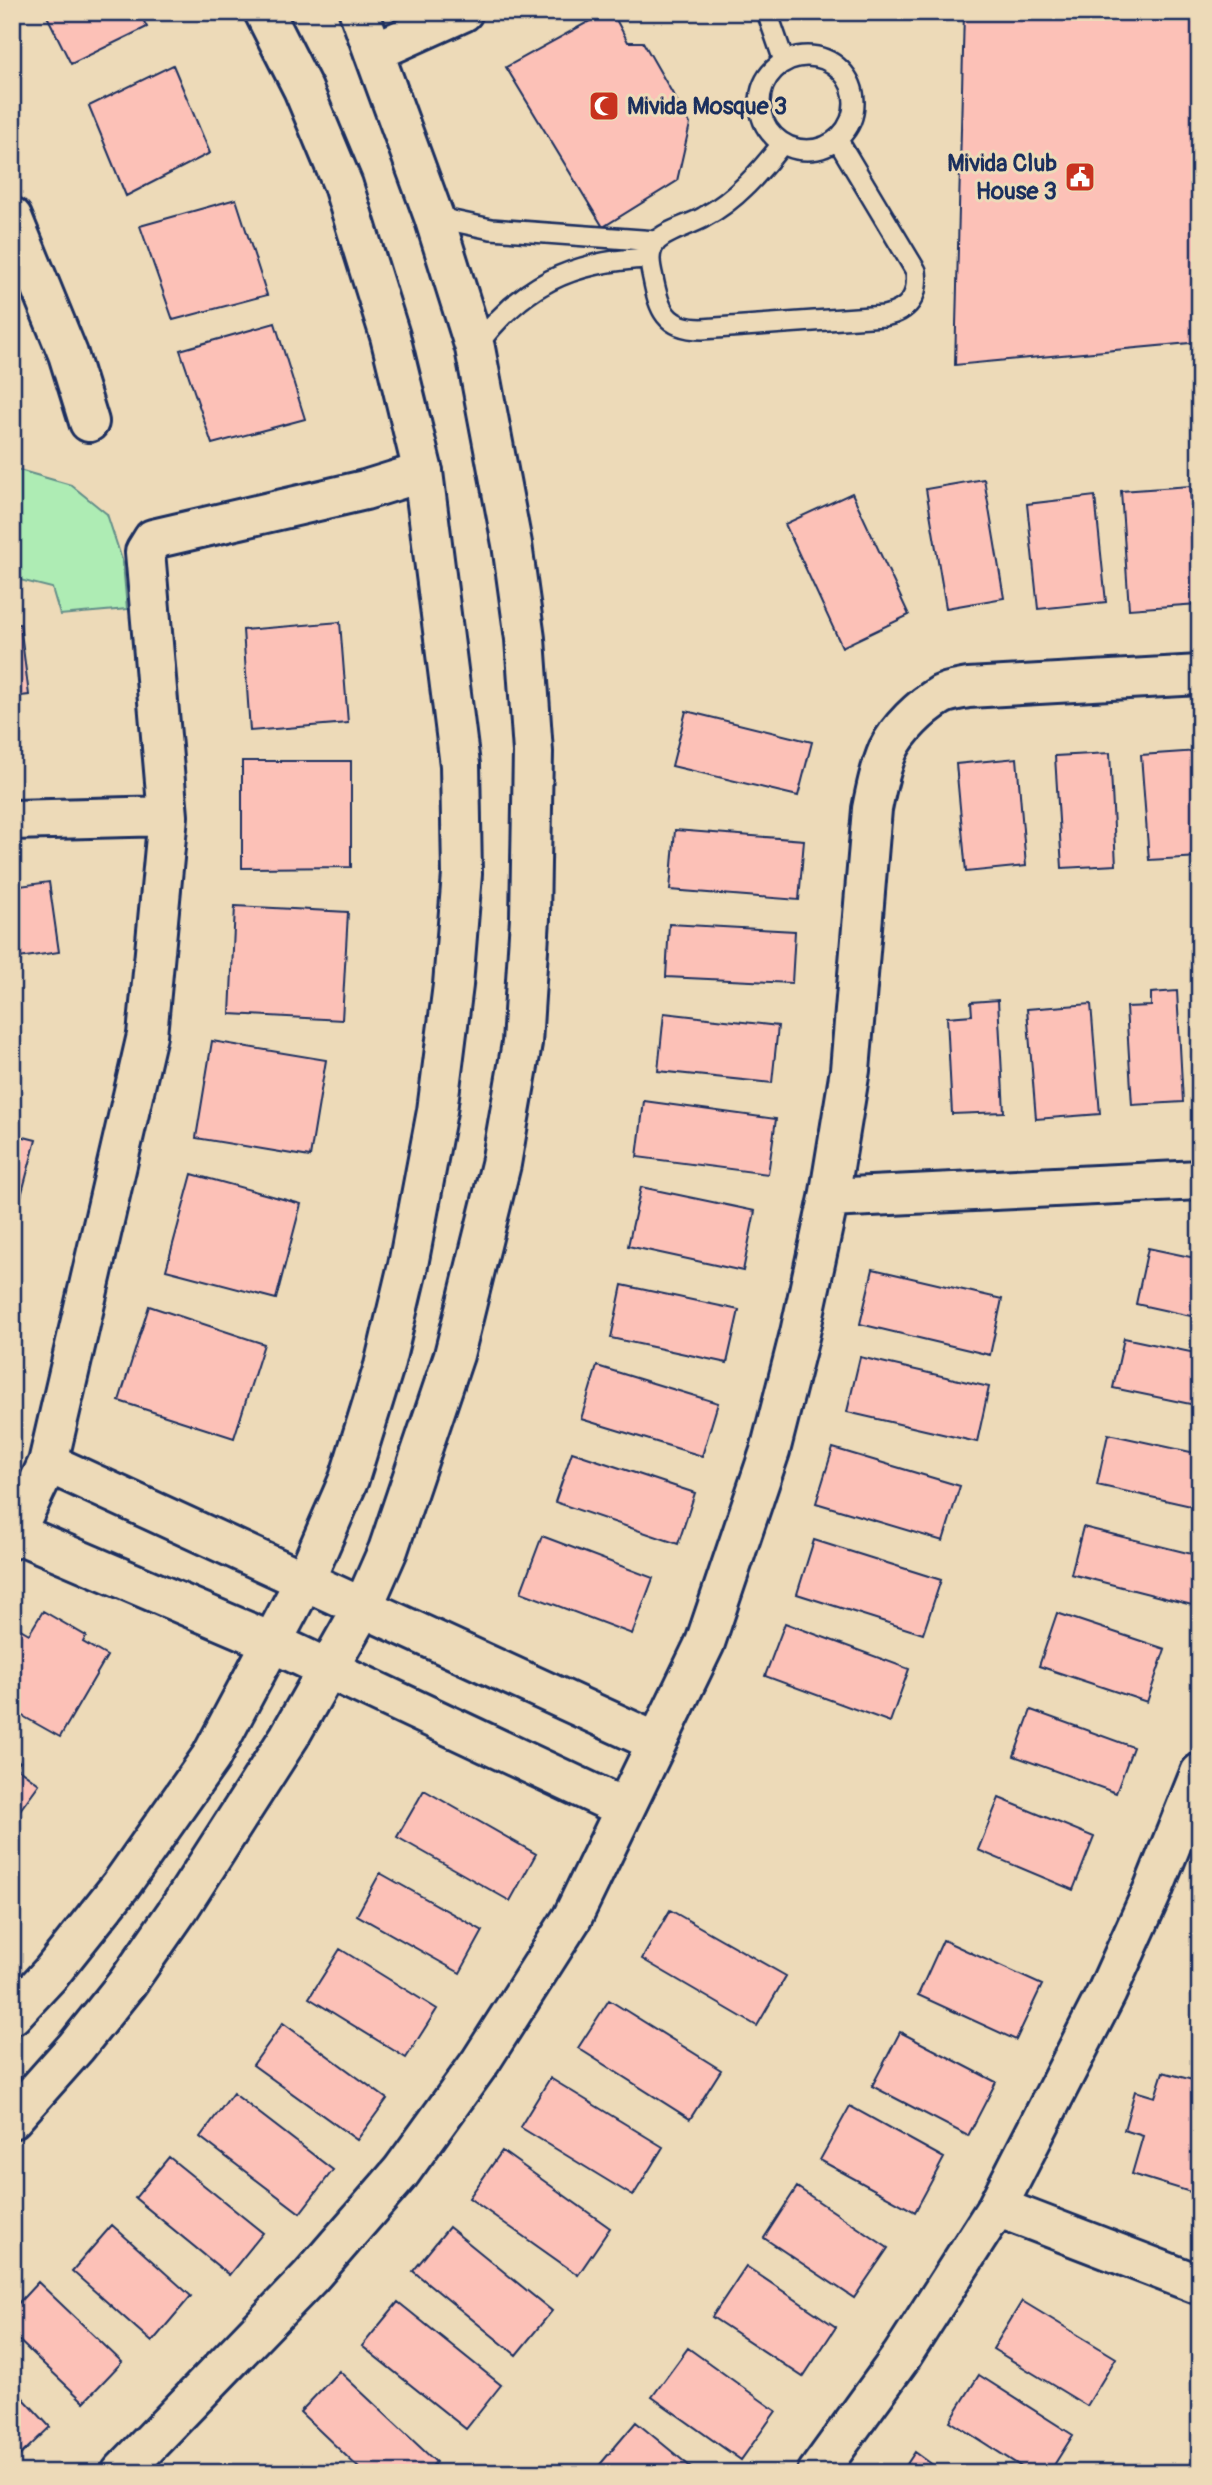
<svg xmlns="http://www.w3.org/2000/svg" width="1212" height="2485" viewBox="0 0 1212 2485" font-family="Pangolin,sans-serif">
<rect width="100%" height="100%" fill="#eddab8"/>
<filter id="ink" filterUnits="userSpaceOnUse"><feTurbulence type="fractalNoise" baseFrequency=".0143" numOctaves="2"/><feDisplacementMap in="SourceGraphic" scale="14" xChannelSelector="R" yChannelSelector="G"/><feConvolveMatrix kernelMatrix="1 2 1 2 8 2 1 2 1" color-interpolation-filters="sRGB"/></filter>
<g filter="url(#ink)">
<path fill="#aeecb4" stroke="#648e89" stroke-width="2" d="M12 468 71 485 107 514 123 563 127 609 60 615 52 588 12 578Z"/>
<path fill="#fcc1b7" stroke="#1b2f5e" stroke-width="2" d="M45 12H139L147 27 71 64Z
M606 12H612L628 42H643L690 124 677 181 603 227 506 67Z
M964 12H1200V342L955 365Z
M173 65 210 153 126 196 89 106Z
M236 199 267 295 173 320 140 226Z
M275 323 305 419 212 444 180 350Z
M984 479 1004 598 946 608 926 489Z
M1190 486 1198 604 1129 609 1121 491Z
M852 493 909 615 842 647 785 524Z
M1095 496 1106 602 1038 609 1027 504Z
M340 622 348 723 250 731 243 630Z
M20 624 29 695 12 697V625Z
M686 711 812 742 798 796 672 766Z
M1198 751 1200 857 1149 860 1141 755Z
M1110 753 1116 865 1062 868 1055 756Z
M1017 758 1026 866 966 872 956 764Z
M242 761H351V867L242 868Z
M675 830 804 840 799 900 670 890Z
M49 882 59 952 12 959V887Z
M235 906 348 912 342 1020 230 1014Z
M669 924 795 931 792 983 666 977Z
M1177 991 1183 1102 1132 1105 1126 1007 1151 1006V993Z
M998 1000 1004 1112 952 1114 947 1017 972 1015 971 1002Z
M1091 1004 1100 1114 1036 1119 1027 1009Z
M664 1013 778 1026 772 1083 658 1071Z
M212 1041 326 1060 310 1157 196 1138Z
M644 1101 776 1119 768 1174 637 1157Z
M12 1134 36 1140 12 1230Z
M192 1174 301 1204 276 1299 166 1270Z
M641 1187 755 1211 743 1271 628 1246Z
M1148 1248 1200 1259V1318L1136 1304Z
M873 1269 1002 1299 990 1355 860 1324Z
M622 1285 739 1310 727 1363 611 1338Z
M149 1306 264 1344 234 1438 119 1401Z
M1124 1338 1200 1354V1406L1113 1388Z
M860 1357 989 1387 977 1442 847 1412Z
M597 1366 718 1403 702 1456 581 1419Z
M1108 1434 1200 1454V1508L1097 1485Z
M833 1448 960 1486 943 1541 816 1503Z
M572 1452 695 1493 678 1544 555 1502Z
M1083 1527 1200 1556V1574L1192 1605 1071 1574Z
M542 1536 653 1578 632 1634 521 1592Z
M814 1540 941 1580 923 1634 797 1594Z
M43 1611 86 1636 83 1642 107 1656 60 1737 12 1710V1624L29 1634Z
M1057 1613 1165 1649 1147 1702 1039 1666Z
M785 1623 909 1669 890 1722 765 1676Z
M1031 1710 1133 1747 1116 1793 1014 1756Z
M12 1756 20 1762 16 1767 39 1784 12 1821Z
M424 1790 536 1854 510 1901 397 1837Z
M999 1798 1094 1837 1073 1890 978 1850Z
M380 1873 483 1931 460 1973 357 1915Z
M670 1910 786 1976 757 2026 642 1959Z
M943 1940 1042 1985 1016 2040 918 1995Z
M340 1949 437 2009 406 2058 309 1998Z
M609 2000 721 2070 690 2119 578 2048Z
M283 2023 387 2099 357 2140 253 2065Z
M900 2032 996 2082 968 2136 872 2086Z
M1163 2072 1200 2082V2195L1132 2174 1143 2136 1124 2130 1135 2091 1155 2097Z
M550 2078 663 2147 633 2196 520 2127Z
M233 2093 333 2170 300 2213 200 2137Z
M850 2106 944 2158 915 2212 820 2160Z
M502 2151 610 2228 578 2275 469 2198Z
M169 2157 263 2233 229 2275 135 2198Z
M797 2187 888 2248 854 2298 764 2238Z
M112 2225 191 2296 152 2342 72 2271Z
M449 2227 552 2311 516 2355 413 2271Z
M746 2266 836 2327 803 2377 712 2317Z
M38 2282 122 2362 84 2402 12 2334V2310Z
M1022 2301 1116 2358 1087 2406 993 2349Z
M398 2302 501 2385 466 2429 362 2346Z
M688 2348 776 2411 741 2460 652 2397Z
M339 2371 436 2462 426 2473H364L300 2412Z
M979 2375 1073 2435 1049 2473H1031L950 2421Z
M12 2386 50 2427 12 2463Z
M636 2422 698 2473H603L597 2468Z
M915 2452 944 2473H901Z"/>
<g fill="none" stroke-linecap="round" stroke-linejoin="round">
<g stroke="#1b2f5e" stroke-width="24">
<path id="service" d="M767 12 784 61
M760 103a47 47 0 1 1 94 0a47 47 0 1 1-94 0Z
M782 144C760 172 736 200 704 217 691 225 665 231 656 242 647 253 650 265 653 278 659 309 665 329 702 329L884 316C909 311 919 296 916 271L837 139
M434 217 491 229 656 241
M475 348C521 285 571 261 649 258"/>
</g>
<g stroke="#1b2f5e" stroke-width="44">
<path id="minor" d="M374 52 463 12
M12 217 68 354 89 422
M168 816 145 552 153 539 365 490 423 472
M12 820 168 816 147 1035 48 1463 12 1539
M829 1198 1200 1180
M48 1463 656 1742
M16 1533 271 1642 624 1808
M997 2207 1200 2285
M121 2473 310 2277 401 2172 481 2061 572 1918 705 1643 770 1451 800 1333 829 1198 850 1070 872 809C876 789 880 769 888 750 898 729 921 707 941 695 949 691 959 690 968 688L1200 675
M817 2473 901 2357 997 2207 1107 1992 1153 1890 1200 1773"/>
</g>
<g stroke="#1b2f5e" stroke-width="44">
<path id="tertiary" d="M12 2015 51 1973 121 1885 211 1757 305 1580 349 1479 384 1366 408 1265 437 1111 453 985 462 874 460 765 423 472 390 336 343 185 303 89 264 12
M12 2119 76 2047 128 1982 180 1907 289 1737 363 1607 388 1550 454 1355 501 1164 522 1043 530 918 533 752 525 639 512 544 475 348 434 217 359 12"/>
</g>
<use href="#service" stroke="#eddab8" stroke-width="19"/>
<use href="#minor" stroke="#eddab8" stroke-width="38"/>
<use href="#tertiary" stroke="#eddab8" stroke-width="38"/>
</g>
</g>
<defs>
<g id="mosque-square" transform="scale(1.575)"><rect x="-9" y="-9" width="18" height="18" rx="4" fill="#c8321e" stroke="#eddab8"/><path d="M3.5-4.9A6 6 0 1 0 3.5 4.9A5 5 0 1 1 3.5-4.9Z" fill="#fff"/></g>
<g id="civic-square" transform="scale(1.575)"><rect x="-9" y="-9" width="18" height="18" rx="4" fill="#c8321e" stroke="#eddab8"/><path d="M-.6-6.5H3V-4.5H.6V-3L4-1V1h2V6H-6V1h2V-1L-.6-3ZM-1.2 2.5V6h2.4V2.5Z" fill="#fff"/></g>
</defs>
<g fill-rule="evenodd">
<use href="#mosque-square" x="604" y="106"/>
<use href="#civic-square" x="1080" y="177"/>
</g>
<g text-anchor="middle" stroke-width="6" stroke-linejoin="round" paint-order="stroke">
<g font-size="24" font-weight="bold" fill="#1b2f5e" stroke="#eddab8" text-anchor="start">
<text x="627" y="114">Mivida Mosque 3</text>
<text x="1057" y="171" text-anchor="end">Mivida Club<tspan x="1057" dy="28">House 3</tspan></text>
</g>
</g>
<rect width="1212" height="2485" fill="none" stroke="#eddab8" stroke-width="42"/>
<rect x="21" y="21" width="1170" height="2443" fill="none" stroke="#1b2f5e" stroke-width="2.5" filter="url(#ink)"/>
</svg>
